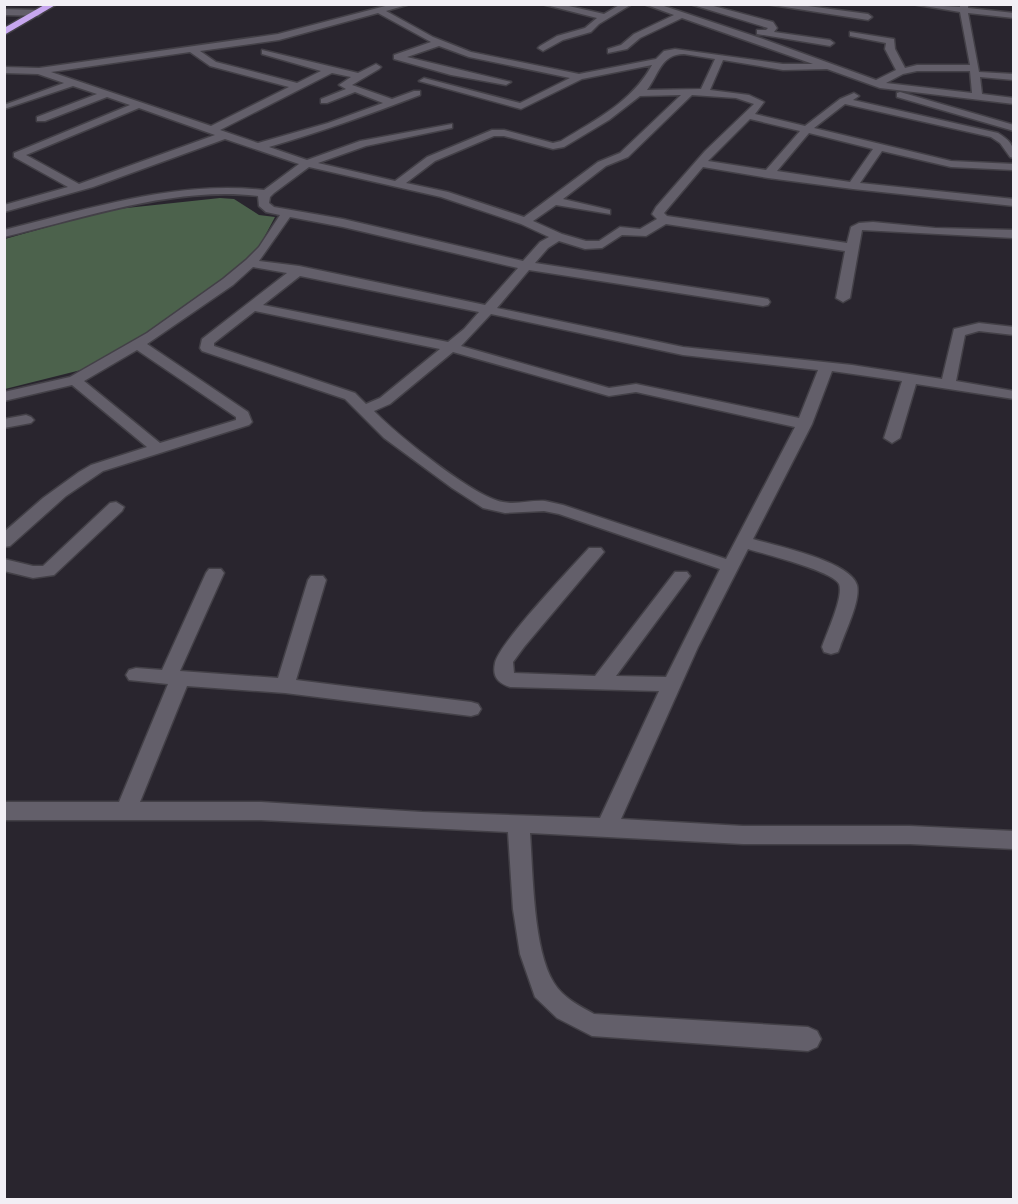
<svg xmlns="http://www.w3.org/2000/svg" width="1018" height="1204" viewBox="0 0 1018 1204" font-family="Signika,sans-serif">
<rect width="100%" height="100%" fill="#29252e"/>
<path fill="#4c624c" d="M220 198 234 199 259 215 275 217 259 247 240 267 165 325 81 370 5 389V239L108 210Z"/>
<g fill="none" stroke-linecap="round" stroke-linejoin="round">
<g stroke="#434047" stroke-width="3">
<path id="minor" d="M393 4H410L386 11 433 37 471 52 579 74 656 59 664 51 675 49 783 64H813L682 18 640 38 627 49 608 53V49L621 45 634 34 674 15 644 4H658L763 39 876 80 896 70 885 49 886 43 850 36V32L894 39 895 49 905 68 917 65H970L960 12 912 4 960 7V4H968V8L1014 13V18L968 13 979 72 1014 74V80L980 77 982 94 1014 98V104L880 88 827 69 783 70 723 60 710 90 749 95 764 102 755 114 805 126 840 99 854 93 859 96 853 100 998 133C1009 140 1014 144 1014 158L1010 157 1000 143 991 137 845 104 814 128 951 161 1014 164V170L951 167 882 151 860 183 1014 199V206L853 189 768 178 703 167 664 213 667 216 847 243 851 227 859 223 873 222 935 228 1014 230V238L862 230 850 298 843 302 836 298 845 251 666 224 646 236 622 235 602 248 585 249 559 241 548 248 535 263 763 298 768 299 770 302 768 305 763 306 529 270 497 308 683 347 852 365 942 379 954 329 979 323 1014 327V335L979 331 965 335 956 381 1014 391V399L916 384 900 438 892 443 884 438 902 381 832 371 812 424 753 539C776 546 850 561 857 585 861 600 845 632 840 647L838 652 831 654 824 652 822 647C826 634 844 597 839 584 833 571 764 554 748 549L698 647 621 819 743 826H910L1014 831V849L910 844H743L530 833C533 873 533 950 554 983 563 998 580 1006 594 1014L808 1027 817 1031 821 1039 817 1047 808 1051 592 1036 557 1018 535 997 520 954 513 909 508 832 261 820H4V802H119L168 684 129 680 126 675 129 670 136 668 162 670 206 573 209 569H221L224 573 180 671 278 678 308 580 311 576H323L326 580 296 680 471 702 478 704 481 709 478 714 471 716 285 693 187 686 140 802H261L422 812 600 818 659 691 510 687C498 683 492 677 495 663 499 643 571 568 589 548H601L604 552 524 647 513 662 514 673 595 676 675 572H687L690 576 616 676 666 677 720 569 559 514 544 511 505 513 483 508 452 488 384 438 345 399 202 351 200 348 202 339 287 273 253 267 233 285 147 344 248 412 252 422 249 425 103 471 66 496 10 546 4 547V532L43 498 79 472 91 465 147 447 72 385 4 401V392L70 377 147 333 223 279 246 260 259 247 280 215 266 212 259 206 258 196C175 186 85 218 4 237V230C88 209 177 180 264 190L299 164 225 139 93 187 4 212V205L68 187 14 157V153L130 105 107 97 45 121H37V117L97 94 73 86 4 109V105L64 83 38 74 4 73V67L39 68 278 34ZM378 13 431 42 394 55V59L451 75 506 85 511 82 407 57 439 46 469 57 570 78 520 103 424 78 419 81 521 109 582 79 652 65C632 102 595 120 561 141L553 143 504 130H492L427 157 395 181 318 163 366 146 452 128V124L360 141 307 160 269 147C320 132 371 114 420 95V91H414L392 99 352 85 379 69 381 67 376 64 358 73 262 50V54L321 71 297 83 216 62 200 51 279 40ZM190 52 210 66 289 87 211 126 51 72ZM684 54 715 59 701 89 647 90C659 74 661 54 684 54ZM917 71H970L972 93 886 83 903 74ZM332 73 351 77 339 85 346 89 321 99V103H327L355 92 383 103 328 123 258 143 220 130ZM681 95 620 153 598 162 524 217 448 192 406 183 435 161 494 136H504L553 149 564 147 609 120 640 96ZM692 95 736 98 754 104 705 151 656 207 652 214 657 219 640 229 620 227 599 241H586L562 234 533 221 556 205 610 214V210L563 199 606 166 628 157ZM139 108 215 135 79 184 26 155ZM750 119 800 131 766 170 708 161ZM809 133 873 149 850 182 777 171ZM309 167 441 197 521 224 549 237 540 242 523 261 343 219 274 207 269 203 270 197 274 193ZM290 217 343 227 518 268 485 305 299 266 259 261ZM300 276 479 312 464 329 448 342 263 305ZM255 311 440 349 380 398 366 404 355 393 214 346V343ZM491 314 683 355 818 370 799 418 636 384 609 388 461 346ZM137 350 236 417V420L160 443 84 381ZM453 352 609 396 636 392 795 427 726 559 563 505C557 504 551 502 545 501 531 500 516 505 503 502 475 498 395 433 374 411L390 404Z
M542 4H560L604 14 621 4H632L599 24 591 32 563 40 543 51 538 48 540 46 557 36 585 28 597 18Z
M690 4H706L773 22 777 28 774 32 830 40 834 43 830 46 757 34V30H766L768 28Z
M766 4H793L868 14 872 17 868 20Z
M4 9 38 10 42 13 38 16 4 15Z
M900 92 1014 125V131L897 97V93Z
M26 415 31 417 34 420 31 423 4 428V419Z
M116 502 124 507 122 511 54 575 33 578 4 571V559L33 566H43L110 503Z"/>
</g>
<g stroke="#434047" stroke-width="3">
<path id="highway" d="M46 4H57L4 35V28Z"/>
</g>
<use href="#minor" fill="#635f6a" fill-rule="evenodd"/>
<use href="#highway" fill="#c7a7ef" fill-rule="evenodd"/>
</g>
<rect width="1018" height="1204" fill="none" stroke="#f2eff5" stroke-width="12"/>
</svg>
